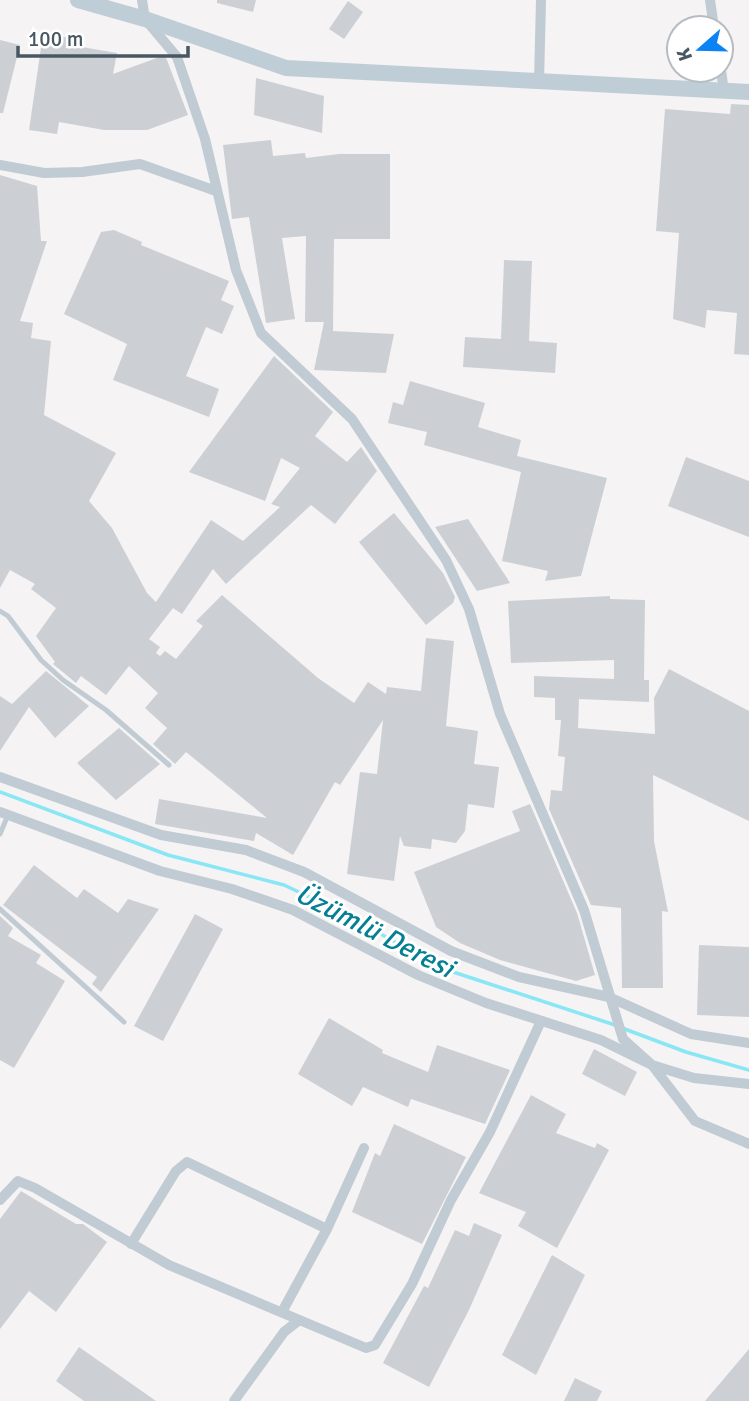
<svg xmlns="http://www.w3.org/2000/svg" width="749" height="1401" viewBox="0 0 749 1401" font-family="Signika,sans-serif">
<rect width="100%" height="100%" fill="#f5f3f3"/>
<g fill="none" stroke-linecap="round" stroke-linejoin="round">
<path stroke="#89e6f5" stroke-width="3.5" d="M0 792 168 855 284 885 347 915 441 968 615 1025
M622 1028 686 1052 749 1070"/>
</g>
<path fill="#ccd0d5" d="M217 0H256L253 12 217 3Z
M348 1 363 12 344 39 329 29Z
M43 34 71 38 70 45 117 53 113 74 165 55 188 115 147 130H104L59 122 57 134 29 130Z
M0 40 20 45 3 113H0Z
M256 78 324 96 322 133 254 115Z
M731 104 749 105V355L734 354 737 313 707 310 705 328 673 319 679 233 656 231 665 109 730 114Z
M271 140 273 156 305 153 306 158 339 154H390V239H334L333 331 394 334 386 373 314 370 324 322H305L306 236 282 238 295 319 266 323 249 217 232 219 223 145Z
M0 175 37 186 41 241H47L20 321 33 323 31 338 51 341 44 415 116 453 89 501 112 528 147 593 156 602 211 520 243 541 280 507 271 504 300 468 281 458 265 501 189 472 274 356 333 412 315 436 347 462 361 447 377 471 335 524 311 505 226 584 213 569 182 614 173 608 149 639 160 647 156 653 160 656 165 651 176 659 203 626 196 621 222 595 318 678 354 703 368 682 386 694 387 687 421 691 426 638 454 641 446 726 478 731 474 764 499 767 494 808 468 804 465 831 456 843 432 839 431 849 404 846 400 836 394 881 347 874 360 772 377 774 383 720 340 785 335 782 293 855 256 833 254 841 155 824 159 799 267 818 186 752 175 764 153 744 167 728 145 708 158 693 129 666 106 695 81 676 76 683 53 664 55 662 36 636 56 608 31 589 35 584 10 570 0 588Z
M114 230 142 242 141 245 229 281 221 300 234 306 222 334 206 327 186 376 219 389 209 417 113 380 127 344 64 314 101 232Z
M504 260 532 261 529 341 557 343 555 373 463 367 465 337 501 339Z
M410 381 485 403 478 427 521 440 517 456 607 478 581 576 545 581 548 571 502 561 521 472 424 445 427 432 388 423 393 402 403 405Z
M686 457 749 481V537L668 506Z
M394 513 443 573 455 597 453 603 426 625 359 542Z
M468 519 507 578 510 583 477 591 435 527Z
M610 596V599L645 600 644 680H649V702L579 699 578 728 655 734 654 698 669 669 749 711V821L653 775 654 841 668 912 662 911 663 988H622L621 908 591 905 549 809 551 790 562 791 565 757 558 756 561 720H555V698L534 697V676L614 679V660L511 663 508 601Z
M46 671 89 706 55 738 29 707 0 751V696L12 704Z
M119 728 160 764 116 800 77 763Z
M530 804 577 913 595 975 576 981 500 960 460 943 436 927 414 872 520 831 512 811Z
M34 865 77 898 84 889 118 913 128 899 159 909 101 992 92 984 97 977 3 905Z
M195 914 223 929 163 1041 134 1026Z
M0 916 13 928 8 936 41 955 36 963 65 981 14 1068 0 1060Z
M699 945 749 947V1017L697 1015Z
M329 1018 383 1050 382 1053 428 1072 437 1045 510 1070 485 1124 411 1099 408 1107 363 1087 352 1106 298 1074Z
M594 1049 637 1072 625 1096 582 1074Z
M531 1095 566 1114 556 1133 595 1148 597 1143 609 1150 557 1248 518 1226 526 1212 479 1193Z
M394 1124 466 1157 422 1244 352 1212 375 1153 380 1156Z
M21 1191 76 1224H83L107 1242 56 1312 29 1291 0 1329V1219Z
M474 1223 502 1235 469 1310 429 1387 383 1363 424 1286 428 1288 455 1230 469 1236Z
M552 1255 585 1275 536 1375 502 1355Z
M79 1347 156 1401H84L56 1381Z
M749 1349V1401H705Z
M575 1378 602 1391 597 1401H564Z"/>
<g fill="none" stroke-linecap="round" stroke-linejoin="round">
<path stroke="#c0cbd3" stroke-width="5" d="M0 611 8 616 41 660 63 680 106 710 169 765
M0 834 8 815
M0 909 124 1022"/>
<path stroke="#c0cbd3" stroke-width="10" d="M142 0 145 19 177 57 205 139 236 270 261 333 352 419 446 560 469 609 500 714 584 910 623 1039 652 1065 695 1121 749 1144
M710 0 714 28
M721 70 724 92
M539 82 541 0
M0 165 44 173 82 172 140 164 216 191
M0 777 161 835 246 850 304 872 451 951 519 977 609 997 691 1034 749 1043
M0 812 160 871 232 889 293 910 418 975 486 1003 601 1040 652 1065 694 1078 749 1084
M0 1200 18 1181 35 1188 169 1265 366 1348 375 1345 412 1284 451 1200 490 1132 541 1021
M131 1244 176 1171 187 1162 327 1229
M282 1312 327 1229 364 1148
M234 1401 284 1332 298 1321"/>
<path stroke="#bfcdd7" stroke-width="16" d="M78 0 145 19 286 68 749 92"/>
</g>
<g text-anchor="middle" stroke-width="6" stroke-linejoin="round" paint-order="stroke">
<g font-size="28" font-style="italic" fill="#047f93" stroke="#fff">
<text transform="translate(375 930) rotate(27)" y="10">Üzümlü Deresi</text>
</g>
</g>
<g transform="translate(700 49) rotate(250)"><circle r="33" fill="#ffffff" stroke="#b6bcc1" stroke-width="2"/>
<path d="M0-5L12 26L0 18L-12 26Z" fill="#0b83f7"/>
<text y="-10" font-size="19" font-weight="bold" text-anchor="middle" fill="#485863">K</text>
</g>
<path d="M18 46v10h170v-10" fill="none" stroke="#485863" stroke-width="3.5"/>
<text x="28" y="46" font-size="21" fill="#485863" stroke="#ffffff" stroke-width="5" paint-order="stroke">100 m</text>
</svg>
